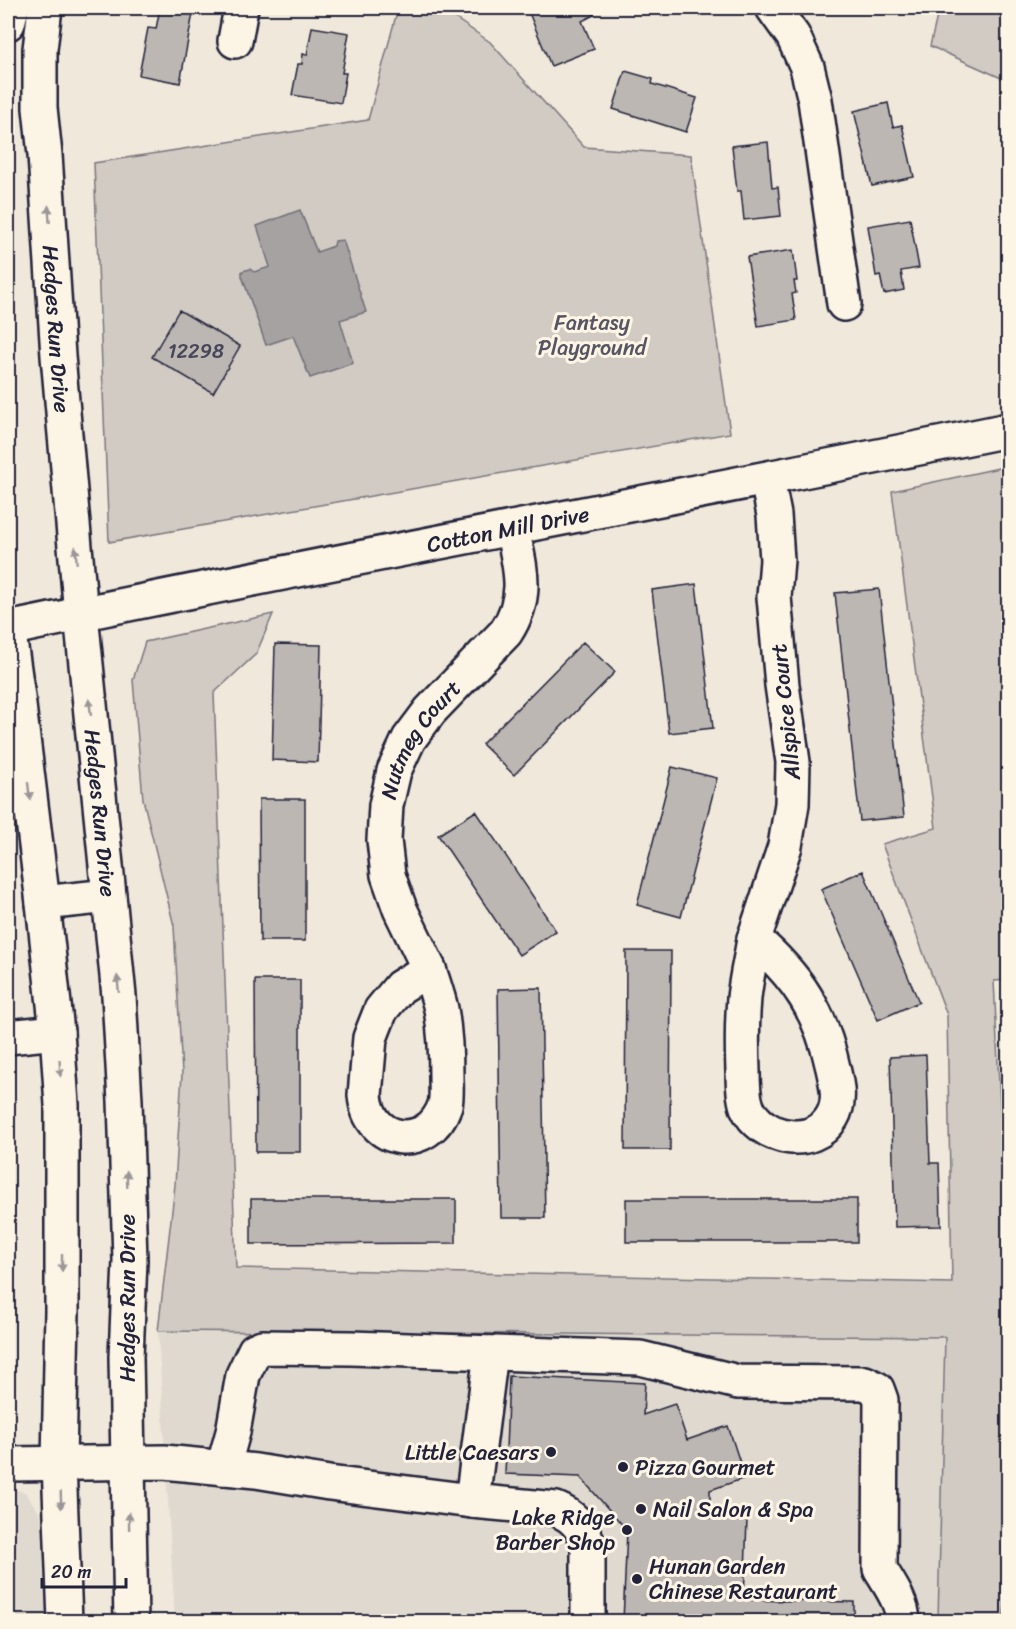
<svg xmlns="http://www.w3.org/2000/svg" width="1016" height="1629" viewBox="0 0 1016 1629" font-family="Sriracha,sans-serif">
<rect width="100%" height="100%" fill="#efe8db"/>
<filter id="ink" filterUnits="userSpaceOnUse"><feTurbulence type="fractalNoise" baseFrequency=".0167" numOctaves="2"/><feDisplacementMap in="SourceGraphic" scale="12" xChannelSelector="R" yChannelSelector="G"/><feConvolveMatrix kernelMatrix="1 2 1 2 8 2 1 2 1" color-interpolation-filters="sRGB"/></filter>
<g filter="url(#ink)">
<path fill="#e0d9cf" d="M158 1331 946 1337 938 1621H175Z
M8 1488 25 1492 41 1515 46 1621H8Z"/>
<path fill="#d1cbc3" stroke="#7a767f" stroke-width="1.5" d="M398 8H440L490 42 584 147 691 155 730 433 109 542 94 163 368 120Z
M939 8H1008V81L930 46Z
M1008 466V980L994 981 1003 1166 1008 1238V1583L1003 1621H938L945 1337 158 1331 175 1185 182 1074 174 926 143 799 133 680 145 642 273 614 256 654 214 693 236 1268 952 1283 947 1015 882 844 936 828 892 491Z"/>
<path fill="#a6a2a2" stroke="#716f79" stroke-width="1.5" d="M300 210 317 252 334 246 335 241 343 240 366 312 340 320 353 363 310 378 293 336 266 345 242 276V271L250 269 254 272 270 267 257 226Z"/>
<path fill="#bcb7b3" stroke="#22223b" stroke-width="1.5" d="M160 8H194L180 83 139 75 148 28 156 29Z
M527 8H591L594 15 582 21 594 49 551 66Z
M312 27 349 33 342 73H346L341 103 292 95 298 64H302L303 54 307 55Z
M625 71 653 79 652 84 697 98 686 132 613 109Z
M888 103 893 127 902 125 914 177 872 186 854 111Z
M768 142 772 188 778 187 781 216 744 220 741 191H737L732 146Z
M910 219 919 268 901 271 904 290 884 294 880 275 876 276 868 226Z
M793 250 797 281H794L796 293 792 294 796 320 758 326 747 257Z
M179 310 240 346 213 393 152 357Z
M696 584 713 728 669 733 652 590Z
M879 589 904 817 860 821 835 593Z
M583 642 615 672 514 775 482 744Z
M275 644 321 645 318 762 272 760Z
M672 767 717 778 681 917 637 905Z
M259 799H305V941H260Z
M476 811 556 931 519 955 438 835Z
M863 871 919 1002 878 1020 821 889Z
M626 951H671L670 1150H625Z
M255 980H300V1152H256Z
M541 988 545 1218H501L498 989Z
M926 1055 930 1163H939L941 1226 895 1227 890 1057Z
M251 1199H456V1243L251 1244Z
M626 1199H857V1242H626Z
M509 1376 645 1383 643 1415 675 1404 687 1440 728 1426 745 1478 710 1490V1518L747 1519 744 1600 854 1602V1622H623L627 1530 580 1477 505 1474Z"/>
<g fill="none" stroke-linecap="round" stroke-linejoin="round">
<g stroke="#22223b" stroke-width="38">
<g id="minor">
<path id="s1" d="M45 8 40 49V108L45 155 58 356 81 614 119 996 125 1101 130 1260 126 1357 131 1622"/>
<path d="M773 8 793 36 807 67 815 100 844 304"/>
<path d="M8 23 12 8"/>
<path d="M235 41 241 8"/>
<path d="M8 627 18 697 43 903 57 1032 62 1105V1311L59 1463 65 1622"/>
<path id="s2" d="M8 629C340 559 675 498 1008 430"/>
<path d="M43 903 109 896"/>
<path d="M754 939C797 976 821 1012 833 1068 837 1085 841 1102 832 1117 813 1150 761 1139 747 1107 743 1096 743 1082 743 1071 742 1047 742 1022 744 998 746 978 751 959 754 939Z"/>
<path d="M754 939 785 846 792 804 793 762 782 685 774 597 777 560 774 515 767 479"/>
<path id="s3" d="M429 969 400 909 388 875 384 840 386 805 394 771 409 739 430 711 506 632C530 595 520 568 512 528"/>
<path d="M429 969C433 982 438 996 441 1009 445 1032 446 1054 446 1077 446 1086 447 1097 445 1105 429 1152 369 1146 365 1095L370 1038 381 1010 400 987Z"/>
<path d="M8 1037 57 1032"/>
<path d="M8 1464 164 1462 256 1471 329 1483 472 1501 556 1509C573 1516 583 1526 588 1544V1622"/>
<path d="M223 1468 233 1432 243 1375 255 1350 262 1347 351 1348 640 1358 738 1382 865 1383 877 1389 881 1400 880 1569C889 1584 903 1603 903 1622"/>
<path d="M472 1501 491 1353"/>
</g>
</g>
<use href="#minor" stroke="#fcf5e5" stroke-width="33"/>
</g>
<defs><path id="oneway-solid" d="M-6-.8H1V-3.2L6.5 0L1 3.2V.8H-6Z" transform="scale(1.5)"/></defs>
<g fill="#9a9698">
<use href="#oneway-solid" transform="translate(49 214) rotate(-94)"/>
<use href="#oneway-solid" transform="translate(76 555) rotate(-95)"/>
<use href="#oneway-solid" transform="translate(90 707) rotate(-96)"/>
<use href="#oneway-solid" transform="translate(29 791) rotate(83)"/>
<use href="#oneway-solid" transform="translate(118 984) rotate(-96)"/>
<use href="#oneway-solid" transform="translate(60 1068) rotate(87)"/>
<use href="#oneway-solid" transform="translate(127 1179) rotate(-92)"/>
<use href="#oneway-solid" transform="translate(62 1263) rotate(90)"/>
<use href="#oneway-solid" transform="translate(61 1500) rotate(88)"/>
<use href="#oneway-solid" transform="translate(129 1521) rotate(-91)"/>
</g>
</g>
<g fill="#22223b" stroke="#fcf5e5" stroke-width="2">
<circle cx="551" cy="1452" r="6"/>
<circle cx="623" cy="1467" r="6"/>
<circle cx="641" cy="1509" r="6"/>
<circle cx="627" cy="1530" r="6"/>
<circle cx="637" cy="1579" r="6"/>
</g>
<g text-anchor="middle" stroke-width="6" stroke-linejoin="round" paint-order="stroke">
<g font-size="20" fill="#484759">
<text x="196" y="358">12298</text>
</g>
<g font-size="22" fill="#575564" stroke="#fcf5e5">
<text x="592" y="330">Fantasy<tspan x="592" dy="25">Playground</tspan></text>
</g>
<g font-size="22" fill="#22223b" stroke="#fcf5e5">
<text dy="8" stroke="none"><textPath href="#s1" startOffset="322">Hedges Run Drive</textPath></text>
<text dy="8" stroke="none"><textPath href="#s2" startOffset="510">Cotton Mill Drive</textPath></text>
<text transform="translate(785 712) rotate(-96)" y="8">Allspice Court</text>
<text dy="8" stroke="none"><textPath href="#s3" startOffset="248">Nutmeg Court</textPath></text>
<text dy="8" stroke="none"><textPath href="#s1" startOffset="808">Hedges Run Drive</textPath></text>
<text transform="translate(127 1298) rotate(-90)" y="8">Hedges Run Drive</text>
</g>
<g font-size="22" fill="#22223b" stroke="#fcf5e5" text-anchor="start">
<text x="539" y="1460" text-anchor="end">Little Caesars</text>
<text x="635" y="1475">Pizza Gourmet</text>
<text x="653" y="1517">Nail Salon &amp; Spa</text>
<text x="615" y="1525" text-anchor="end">Lake Ridge<tspan x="615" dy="25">Barber Shop</tspan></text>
<text x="649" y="1574">Hunan Garden<tspan x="649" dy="25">Chinese Restaurant</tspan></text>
</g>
</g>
<rect width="1016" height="1629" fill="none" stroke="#fcf5e5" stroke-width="30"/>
<rect x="15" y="15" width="986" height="1599" fill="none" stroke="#22223b" stroke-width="2" filter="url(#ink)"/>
<path d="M42 1578v9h84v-9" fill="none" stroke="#22223b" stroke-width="3"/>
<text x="51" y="1578" font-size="18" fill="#22223b" stroke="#fcf5e5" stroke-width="4.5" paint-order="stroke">20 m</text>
</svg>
